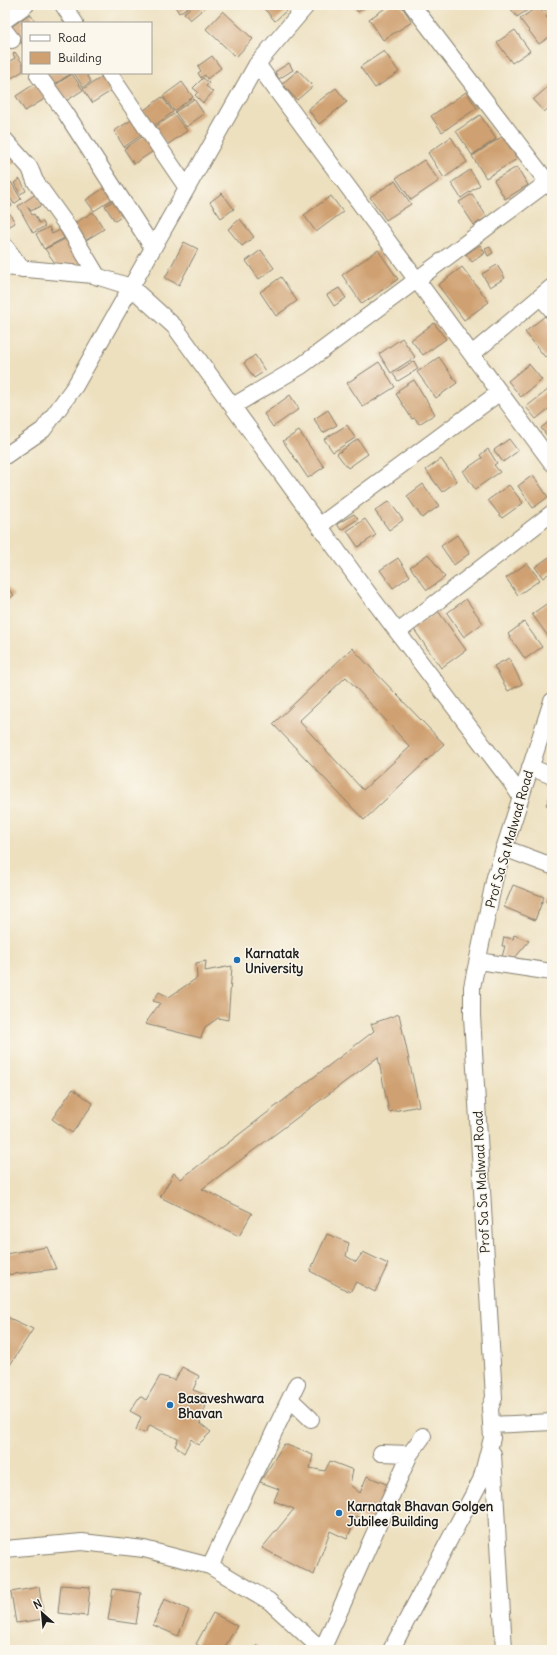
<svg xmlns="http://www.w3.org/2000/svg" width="557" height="1655" viewBox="0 0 557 1655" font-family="Delius,sans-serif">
<rect width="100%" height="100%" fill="#fbf7ec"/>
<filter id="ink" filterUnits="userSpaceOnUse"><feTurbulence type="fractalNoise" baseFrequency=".025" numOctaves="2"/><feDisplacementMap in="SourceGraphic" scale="8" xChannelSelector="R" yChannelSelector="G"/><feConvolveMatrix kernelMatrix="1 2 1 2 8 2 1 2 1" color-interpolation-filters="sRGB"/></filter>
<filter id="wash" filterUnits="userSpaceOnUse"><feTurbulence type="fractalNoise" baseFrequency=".012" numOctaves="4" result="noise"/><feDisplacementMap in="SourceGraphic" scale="16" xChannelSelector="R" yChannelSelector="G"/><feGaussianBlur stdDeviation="0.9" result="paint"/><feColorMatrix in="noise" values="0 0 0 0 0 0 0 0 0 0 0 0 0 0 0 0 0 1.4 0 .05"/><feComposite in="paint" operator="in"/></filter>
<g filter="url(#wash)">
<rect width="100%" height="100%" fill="#ede0bf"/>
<g id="blocks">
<path fill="#cfa071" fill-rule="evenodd" d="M5 5H18L5 14Z
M174 5H191L179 13Z
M193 5H208L190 20 184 13Z
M261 5H282L287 10 275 21Z
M353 5H368L358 12Z
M390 5H401L412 22 383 40 369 19Z
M508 5H526L529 9 517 17Z
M528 5H538L531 10Z
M552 5V23L546 16 552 25V35L539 44 520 19 538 6 543 12Z
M223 11 253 39 236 57 206 29Z
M30 14 36 23H23L22 44 11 27Z
M515 30 530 51 512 63 497 42Z
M384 51 399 72 375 88 360 67Z
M15 52 23 64V71L5 82V64L15 58 13 54Z
M212 56 221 68 207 79 205 75 201 78 198 73 201 71 198 66Z
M289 63 293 70 279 79 275 72Z
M298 70 313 86 297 100 282 84Z
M48 73H72L52 86 45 75Z
M74 73H86L91 82 83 87Z
M72 74 83 90 63 103 52 87Z
M102 77 111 91 92 103 83 89Z
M203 78 209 83 206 86 213 92 203 103 195 95 198 92 193 88Z
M182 82 193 97 174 111 163 96Z
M36 83 46 98 25 111 16 96Z
M552 83V105L544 112 533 100Z
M336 88 347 102 319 124 308 109Z
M466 92 477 108 442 132 431 116Z
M162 97 173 112 154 126 143 111Z
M194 99 204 114 186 127 175 112Z
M174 114 187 131 167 145 154 128Z
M480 115 496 139 472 155 456 131Z
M133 119 143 134 124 147 114 131Z
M145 135 155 150 134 164 124 149Z
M503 136 517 159 486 178 472 156Z
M451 137 467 162 444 178 428 153Z
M5 150 17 161 5 169Z
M424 160 439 181 411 200 396 178Z
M517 167 528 185 505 199 494 180Z
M470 170 480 185 461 198 451 183Z
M20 179 26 191 20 194 14 183Z
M395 181 411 204 386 220 370 197Z
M11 182 21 199 14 204 5 189V186Z
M107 186 114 198 94 211 86 200Z
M5 193 12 206 5 210Z
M222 193 234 209 221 218 210 202Z
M36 194 42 205 31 211 27 206 32 215 34 214 39 223 42 221 45 226 33 233 18 206Z
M472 194 487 217 474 225 459 202Z
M331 196 343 212 316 232 304 215Z
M116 199 126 214 115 221 105 206Z
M93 212 104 229 83 242 73 224Z
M10 214 15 223 5 229V217Z
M240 219 254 237 242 246 228 229Z
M49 227 52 234 60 230 64 238 44 249 36 234Z
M69 237 84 264 74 270H60L45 249Z
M184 242 198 249 179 285 165 278Z
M480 245 485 253 472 262 466 254Z
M490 247 493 253 488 256 485 249Z
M261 250 274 268 259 279 246 261Z
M378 250 398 279 362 304 342 275Z
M497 265 505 278 490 287 482 274Z
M462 267 489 302 464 320 438 285Z
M281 277 297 301 276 316 260 292Z
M339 288 346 298 334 306 327 295Z
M545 316 552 325V351L545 357 525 332Z
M434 323 446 339 423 355 411 340Z
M402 338 415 357 391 373 379 354Z
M255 355 265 371 254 378 244 363Z
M439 357 457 383 436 398 417 372Z
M414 361 418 369 398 381 393 374Z
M379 362 395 387 363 407 347 383Z
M529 364 542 380 521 397 508 381Z
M414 380 435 414 419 424 415 418 412 419 396 394 399 392 398 390Z
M549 389 552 392V406L536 419 526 407Z
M290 395 299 409 273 427 264 414Z
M328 410 337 425 323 433 314 419Z
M552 419V442L541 428Z
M347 425 355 438 333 452 324 439Z
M299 431 324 467 308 478 283 441Z
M358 439 368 454 348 468 337 454Z
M509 439 518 451 503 462 494 450Z
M488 449 497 463 494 465 500 472 475 489 463 471 482 458 480 455Z
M441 459 457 481 442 492 426 470Z
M533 475 548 497 533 508 518 486Z
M423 484 439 506 422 518 407 496Z
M509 485 523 503 502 518 488 500Z
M389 501 403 520 389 530 375 511Z
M354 514 358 519 341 530 337 524Z
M365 519 376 535 358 547 347 531Z
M457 535 470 553 454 565 441 546Z
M428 554 445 577 427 590 410 567Z
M552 555V571L543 578 535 567Z
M398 558 410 576 393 588 380 570Z
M527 563 540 580 518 595 506 578Z
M5 586 14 595 5 603Z
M466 599 483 623 464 637 447 613Z
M552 600V638L550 639 532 614Z
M438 611 466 650 441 668 413 628Z
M524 622 542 647 525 659 508 634Z
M352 648 444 744 364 820 273 724ZM346 677 410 747 363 790 299 721Z
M509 658 522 684 508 691 494 666Z
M552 791V807L546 805Z
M513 885 544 897 535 920 504 907Z
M552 887V904L546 902Z
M514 935 529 941 514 959 502 957 505 946H502L504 937 513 939Z
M206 961 205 971 232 966 228 1020 218 1018 205 1027 201 1038 145 1024 160 1003 153 1001 159 992 169 997 197 978 196 963Z
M399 1014 419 1106 389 1112 378 1057 202 1189 252 1213 239 1236 160 1197 174 1173 181 1179 374 1031 371 1024Z
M73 1089 93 1104 72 1133 52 1119Z
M327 1234 349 1243 346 1256 356 1262 363 1252 388 1264 375 1292 356 1282 350 1292 310 1271Z
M47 1247 56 1269 5 1275V1254Z
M5 1316 33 1329 5 1373Z
M182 1367 199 1376 193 1390 209 1396 200 1423 211 1432 198 1445 191 1439 184 1453 175 1446 178 1439 150 1425 145 1433 136 1430 141 1417 130 1411 140 1396 146 1400 160 1376 175 1380Z
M284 1444 313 1455 310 1468 325 1471 330 1461 353 1470 350 1485 360 1493 367 1476 398 1489 381 1526 357 1516 347 1539 330 1531 314 1575 262 1548 294 1509 274 1501 279 1489 260 1482Z
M61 1585 90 1587 87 1616 58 1613Z
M39 1587 44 1619 16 1623 11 1592Z
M113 1589 141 1593 136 1624 108 1620Z
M164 1599 189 1610 178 1636 153 1625Z
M213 1613 237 1626 223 1650H206L196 1644Z
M257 1645 262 1650H253Z"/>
</g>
</g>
<g filter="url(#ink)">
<use href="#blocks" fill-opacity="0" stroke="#847e6e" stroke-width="1"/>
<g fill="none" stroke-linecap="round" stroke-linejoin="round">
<g stroke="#847e6e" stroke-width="18">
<path id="minor" d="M63 5 75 23
M307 5 257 64 131 287 175 327 368 593 511 782 521 797
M412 5 552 188
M5 20 26 5
M5 31 12 40
M257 64 552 463
M109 73 187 188
M38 75 65 112 153 248
M5 140 30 168 35 181 68 227 98 277
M5 246 22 269
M5 267 93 275 131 287 75 386 43 430 5 456
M541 297 552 310
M472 354 552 287
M233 406 301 366 548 182
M319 526 500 392
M398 632 552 513
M530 767 552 776
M504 848 552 866
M478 961 552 972
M290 1399 311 1419
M491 1425 552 1422
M381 1453 410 1454
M493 1454 504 1650
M5 1549 82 1542 144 1549 210 1566 269 1601 322 1650
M210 1566 297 1384
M322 1650 410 1454 423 1436
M391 1650 481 1480 492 1438 490 1408 494 1398 472 1016V987L495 877 552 701"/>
</g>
<use href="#minor" stroke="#fff" stroke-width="16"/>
</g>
</g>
<g fill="#1f6fb2" stroke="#fbf7ec" stroke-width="1.5">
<circle cx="237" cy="960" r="4"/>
<circle cx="170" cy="1405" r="4"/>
<circle cx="339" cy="1513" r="4"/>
</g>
<g text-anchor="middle" stroke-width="3" stroke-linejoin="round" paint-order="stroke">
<g font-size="13" fill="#1c1c1c" stroke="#fbf7ec">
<text transform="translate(509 839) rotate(-74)" y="5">Prof Sa Sa Malwad Road</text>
<text transform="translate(481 1182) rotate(-93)" y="5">Prof Sa Sa Malwad Road</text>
</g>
<g font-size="13" font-weight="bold" fill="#1c1c1c" stroke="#fbf7ec" text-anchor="start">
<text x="245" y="958">Karnatak<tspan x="245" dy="15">University</tspan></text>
<text x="178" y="1403">Basaveshwara<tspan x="178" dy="15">Bhavan</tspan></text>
<text x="347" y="1511">Karnatak Bhavan Golgen<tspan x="347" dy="15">Jubilee Building</tspan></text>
</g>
</g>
<rect width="557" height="1655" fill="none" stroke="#fbf7ec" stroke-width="20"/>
<rect x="22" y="22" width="130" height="52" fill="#fbf7ec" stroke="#a29f99"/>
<rect x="30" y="35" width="20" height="6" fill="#ffffff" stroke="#a29f99"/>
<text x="58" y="42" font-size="12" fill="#1c1c1c">Road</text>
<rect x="30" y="52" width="20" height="12" fill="#cfa071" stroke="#a29f99"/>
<text x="58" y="62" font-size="12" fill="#1c1c1c">Building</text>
<g transform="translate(42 1613) rotate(333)" stroke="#fbf7ec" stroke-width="3" paint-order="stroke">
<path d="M0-3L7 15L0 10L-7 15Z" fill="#1c1c1c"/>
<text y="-6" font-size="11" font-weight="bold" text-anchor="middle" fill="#1c1c1c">N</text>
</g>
</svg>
